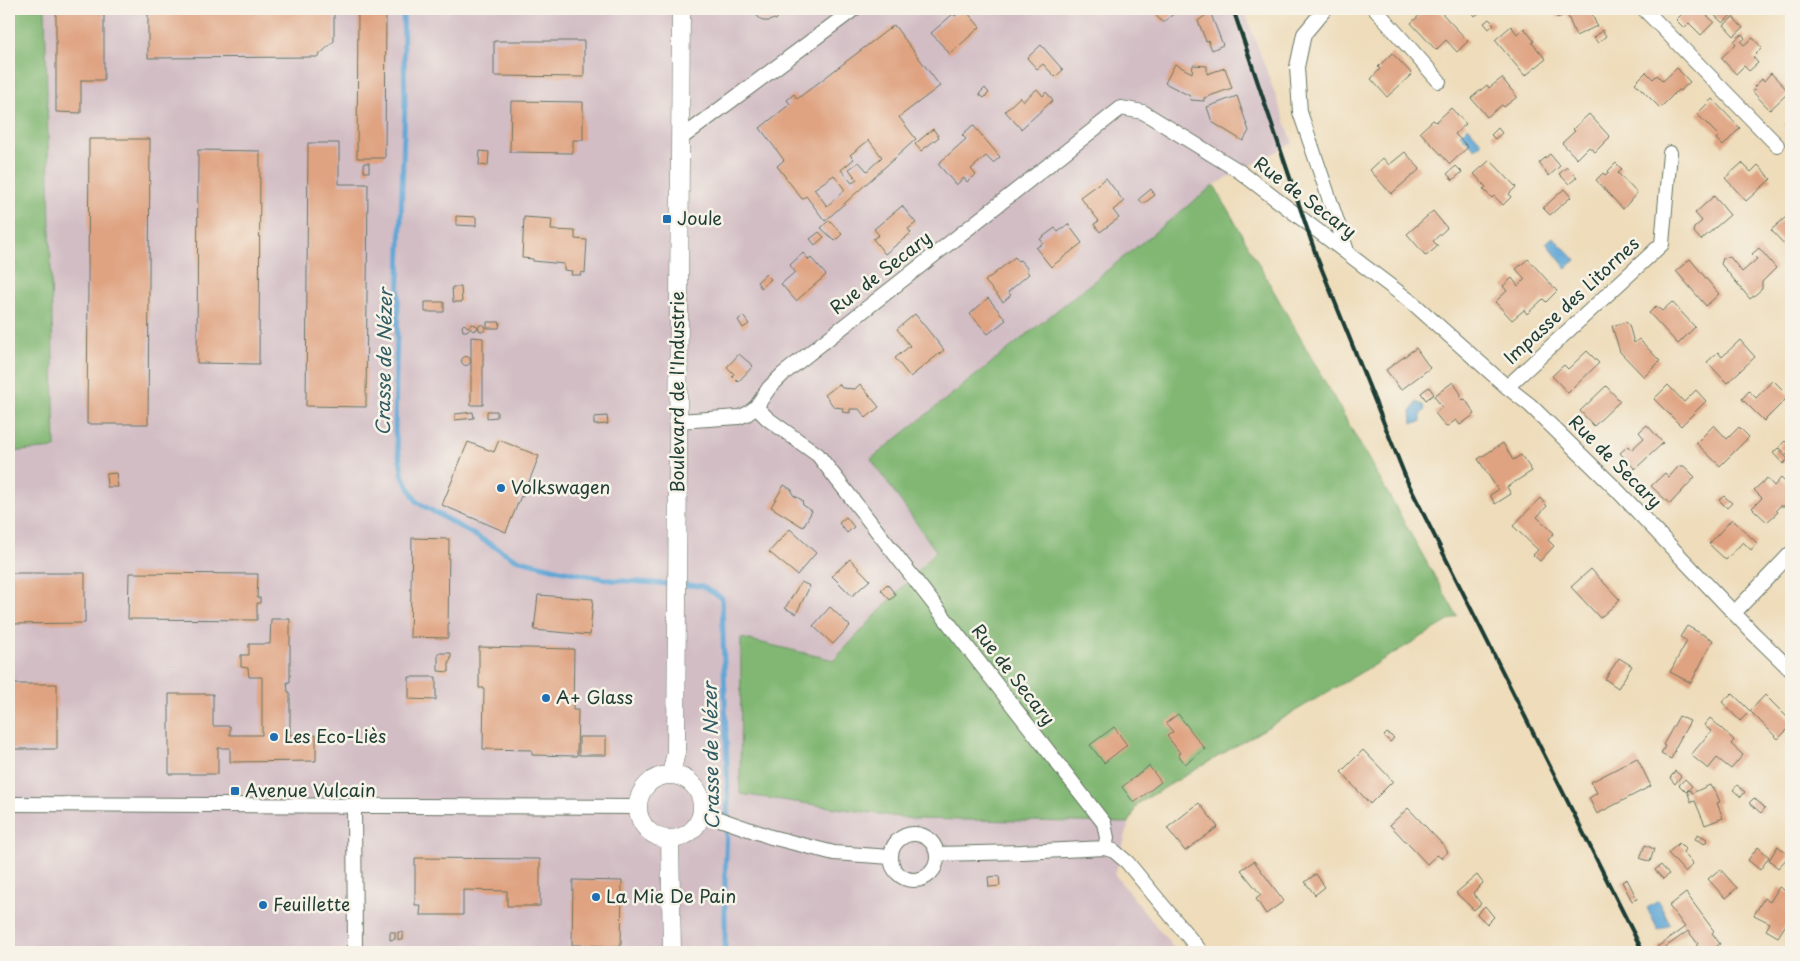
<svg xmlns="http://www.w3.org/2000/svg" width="1800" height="961" viewBox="0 0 1800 961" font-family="'Playpen Sans',sans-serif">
<rect width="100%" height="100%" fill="#f7f3e8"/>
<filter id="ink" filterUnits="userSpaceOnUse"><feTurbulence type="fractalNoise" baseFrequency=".02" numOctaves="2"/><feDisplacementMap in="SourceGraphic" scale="10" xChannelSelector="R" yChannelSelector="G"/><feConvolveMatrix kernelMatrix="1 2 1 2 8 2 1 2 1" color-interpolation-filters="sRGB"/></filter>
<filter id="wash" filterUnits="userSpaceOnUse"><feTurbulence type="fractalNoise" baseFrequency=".0096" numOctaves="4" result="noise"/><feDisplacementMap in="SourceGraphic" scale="20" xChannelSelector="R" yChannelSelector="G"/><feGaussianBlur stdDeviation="1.12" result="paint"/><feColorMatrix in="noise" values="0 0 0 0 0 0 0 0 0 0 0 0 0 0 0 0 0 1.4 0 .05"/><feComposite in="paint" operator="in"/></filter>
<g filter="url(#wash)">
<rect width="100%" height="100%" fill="#eedcba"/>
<path fill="#d2bdc5" d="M9 9H1244L1293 143 1214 185 871 459 936 550 834 660 741 638 913 819 1129 823 1115 875 1177 952H9Z"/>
<path fill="#81b773" stroke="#507a54" d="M9 9H45L55 448 9 452Z
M1214 185 1457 616 1137 804 1129 823 913 819 740 794 741 638 834 660 936 551 871 459Z"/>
<path fill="#5fa6d5" stroke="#3f7284" d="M1468 127 1482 143 1475 149 1460 134Z
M1553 237 1576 260 1566 268 1546 243Z
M1416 402 1423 405 1425 410 1421 414V422L1412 423 1411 412Z
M1658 901 1670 924 1658 930 1647 908Z"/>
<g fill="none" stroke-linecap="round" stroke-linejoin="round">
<path stroke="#5fa6d5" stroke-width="5" d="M403 9 405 102 396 365 395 432 403 477 417 502 516 559 564 571 611 580 669 584
M685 585 702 586 722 598 728 802 725 878V952"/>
</g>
<g id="blocks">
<path fill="#dfa381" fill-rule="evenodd" d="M56 9H104V80H81V113L56 112Z
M148 9H334V41L317 57 148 58Z
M358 9H386L385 158H357Z
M756 9H780V14L776 20 774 19 769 21H763L757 16Z
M963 9H970L967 12 980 27 950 54 931 33 953 14 955 16Z
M1150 9H1179L1163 23Z
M1426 9H1438L1468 41 1457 52 1446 40 1436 50 1411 23Z
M1469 9H1483L1475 16Z
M1553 9H1590L1597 26 1576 36 1567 14 1557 18Z
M1687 9H1700L1714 22 1701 35 1689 23 1684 28 1676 20Z
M1714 9H1729L1733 13 1723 23 1713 14 1716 11Z
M1210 12 1223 45 1212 50 1208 40 1206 41 1198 21Z
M1733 17 1743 28 1734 36 1724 25Z
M1489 19 1494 24 1489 29 1484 23Z
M894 25 940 86 899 117 916 139 825 221 806 196 802 199 777 166 784 160 760 128 790 104 787 100 794 94 797 99ZM869 140 882 157 867 171 859 162 849 169 857 180 852 183 841 170 854 159 850 155ZM834 175 845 190 827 206 814 189Z
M1511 26 1517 34 1524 28 1534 41 1532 43 1546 59 1525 76 1495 40Z
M1602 30 1606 36 1598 43 1594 38Z
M1742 34 1745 38 1741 42 1744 45 1753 38 1762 48 1753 57 1758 63 1749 71 1744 66 1736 74 1721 58 1736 44 1734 41Z
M494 41H584V77L494 76Z
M1041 45 1063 70 1055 77 1043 64 1037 69 1027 58Z
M1392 53 1412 74 1387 97 1371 79 1380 69 1378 67Z
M1175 64 1192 73 1193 65 1207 66V74L1225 68 1232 88 1204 98V101L1191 100 1190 96 1165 83Z
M1677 68 1690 82 1680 91 1678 90 1660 108 1635 83 1646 72 1653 79 1657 75 1663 81Z
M1771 73 1789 92 1770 110 1752 91 1756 89 1754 87 1762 79 1764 81Z
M1502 78 1517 97 1504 107 1502 105 1487 117 1471 98 1487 85 1489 88Z
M985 88 989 93 984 98 979 94Z
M1037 89 1043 96 1046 92 1053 100 1021 129 1005 111 1020 97 1023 101Z
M1237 96 1249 131 1243 141 1212 122 1207 107Z
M1712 99 1740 128 1723 146 1716 139 1719 136 1697 114Z
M511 101 583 102V140H573V153L510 152Z
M1451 108 1466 124 1455 134 1468 147 1450 164 1420 132 1433 120 1436 122Z
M1589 114 1610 137 1595 152 1589 147 1577 159 1562 143 1575 131 1573 129Z
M1791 118V133L1784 125Z
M973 125 1000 157 993 163 986 156 971 169 976 175 967 182 964 178 956 185 938 164 966 139 962 135Z
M1498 128 1502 133 1495 139 1491 135Z
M933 129 939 137 921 151 915 144Z
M89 139H150L148 424H87Z
M308 143H339V184H368L366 407 306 406Z
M198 150 260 151 259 364 197 363Z
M480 151 489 152 488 166 479 165Z
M1405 152 1420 169 1391 194 1370 170 1383 158 1389 165Z
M1550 154 1560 166 1549 176 1539 163Z
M1490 160 1516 187 1509 194 1511 197 1503 205 1494 196 1492 198 1483 189 1486 187 1474 174Z
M364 163H369V172H364Z
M1616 163 1622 169 1618 173 1637 193 1623 209 1596 180 1603 173 1605 175 1609 172 1608 171Z
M1742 163 1751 172 1758 165 1771 179 1746 201 1725 178Z
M1456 166 1462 172 1453 180 1447 174Z
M1567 167 1577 177 1569 184 1559 174Z
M1106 178 1124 202 1113 210 1119 218 1100 232 1094 224 1099 221 1080 197Z
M1151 189 1155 195 1143 204 1139 199Z
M1564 189 1571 197 1550 215 1543 208Z
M1714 196 1730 215 1701 240 1693 231 1694 228 1702 221 1695 213Z
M902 206 916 223 908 229 911 233 885 254 873 239 879 235 874 229Z
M1433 211 1447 228 1433 241 1438 246 1426 256 1407 234Z
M456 216 476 217V226L456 225Z
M524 217 552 219 551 230 575 231V239L587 240 585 273 581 272V275H571L572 271 564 270V264L533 261V259L522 258Z
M1786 217 1790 222 1791 220V242L1786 246 1771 230Z
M829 220 842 234 835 241 821 228Z
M1068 224 1082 243 1051 267 1036 248 1043 243 1040 239 1055 228 1058 232Z
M819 232 824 237 815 245 810 239Z
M1759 248 1776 268 1762 282V289L1750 299 1721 264 1723 258 1730 257 1742 272 1757 259 1752 254Z
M803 253 809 260 811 258 826 275 796 301 781 284 795 272 790 265Z
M1015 257 1018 261 1020 260 1028 269 1026 270 1029 274 1008 292 1011 295 1003 302 985 281Z
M1528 259 1557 291 1546 302 1543 299 1527 314 1524 310 1512 320 1495 302 1507 291 1503 286 1512 278 1518 286 1525 279 1516 269Z
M1690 259 1719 294 1706 306 1676 271Z
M766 274 771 279 761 288 757 282Z
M452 287H461L462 302H453Z
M988 298 1006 320 988 334 970 314Z
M425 302H444V312H425Z
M1672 302 1695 327 1678 344 1649 313 1656 306 1662 311Z
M915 314 944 350 910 377 895 358 910 346 897 329Z
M743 316 749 324 743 328 738 320Z
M487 322H500L499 328H487Z
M1626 322 1629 325 1634 343 1639 339 1660 361 1644 377 1620 352 1612 326Z
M464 324 468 327 472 324 476 325 478 327 477 329 473 331 470 328 467 331H463L462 326Z
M478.5 328a3.5 3.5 0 1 1 7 0a3.5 3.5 0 1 1-7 0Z
M471 337 483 338V405H471Z
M1740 340 1755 357 1727 383 1707 362 1718 352 1722 357Z
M1416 348 1430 368 1401 390 1386 370Z
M1587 351 1599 363 1568 393 1552 376 1564 365 1568 369Z
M739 354 753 366 738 382 732 376 734 374 727 367Z
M461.5 361a4.5 4.5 0 1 1 9 0a4.5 4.5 0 1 1-9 0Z
M1773 380 1789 396 1764 421 1742 399 1749 391 1756 398Z
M1453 382 1461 394 1460 396 1462 400 1465 399 1475 414 1460 425 1456 420 1446 427 1435 413 1442 407 1434 396Z
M839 384 842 388 855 389 860 384 879 407 866 418 859 409H850V413L842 412 843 408 834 407 825 395Z
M1668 385 1684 402 1696 390 1706 401 1681 426 1654 399Z
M1606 386 1620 401 1594 426 1580 411Z
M1429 387 1434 394 1426 400 1421 393Z
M487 411H497V417L487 418Z
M473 412 474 418 455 420V414Z
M607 416 608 424 594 425V417Z
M1647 425 1663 443 1635 469 1620 453 1628 446 1631 450 1644 438 1639 432Z
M1714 425 1727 439 1739 427 1749 437 1720 466 1696 443Z
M1791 439V459L1779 447 1785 441 1787 443Z
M499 440 539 456 523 497 521 496 506 532 442 505 468 442 494 452Z
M1503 443 1513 460 1521 455 1532 471 1507 487 1511 494 1495 504 1490 495 1498 490 1478 459Z
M1778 448 1788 459 1783 464 1773 453Z
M1679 466H1684L1695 477 1670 504 1651 486 1665 473 1669 477Z
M116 473 118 487H107L106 474Z
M1767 478 1774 486 1781 478 1791 488V502L1787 506H1780L1776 510 1778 512 1767 522 1752 508 1762 498 1754 490Z
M784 485 792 490 793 495 802 500 803 505 812 511 803 527 771 507Z
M1724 496 1732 503 1727 508 1719 500Z
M1540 498 1547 506 1537 517 1554 533 1548 540 1554 546 1540 561 1533 555 1538 550 1513 526Z
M846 517 854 527 847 533 839 523Z
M1732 519 1757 543 1751 550 1743 542 1726 560 1709 544Z
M790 529 816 553 797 575 769 552Z
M412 538 449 539 448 638 410 637Z
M850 559 870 580 852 596 832 576Z
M1591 569 1620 600 1600 618 1571 587Z
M9 573H85V623L9 624Z
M129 573 258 574 257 598H260V603H257V620L128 619Z
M801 582 810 586 796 614 785 608Z
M887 584 896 595 890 600 881 590Z
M538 595 593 599 590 635 534 630Z
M830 607 850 626 833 644 813 626Z
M271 619H290V682H287L288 692H290V735H316V761L230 762V748H218V774H169V694H213V726H230V735H262V677H249L248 668 241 667V655H249V644H270Z
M1687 626 1713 640 1691 683 1670 672 1687 641 1680 637Z
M479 647 574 649 573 710H578L577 756 532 755V750L483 749 484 688H479Z
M438 653H451V660H449V672L438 671Z
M1619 658 1632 666 1618 688 1605 679Z
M409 677H436V700L409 699Z
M9 684H57V749H9Z
M1732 693 1750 711 1740 721 1722 702Z
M1765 695 1791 721V726L1778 739 1750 711Z
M1178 714 1205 749 1185 764 1178 754 1180 753 1167 736 1173 732 1166 723Z
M1679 716 1690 721 1674 750 1675 751 1671 759 1661 754 1665 746 1663 745Z
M1710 718 1734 740 1731 744 1743 755 1731 769 1717 758 1708 769 1691 755 1711 731 1704 725Z
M1114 727 1127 745 1104 763 1090 745Z
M1387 733 1394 738 1390 742 1384 736Z
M579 737H606V755H579Z
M1363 750 1393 781 1370 804 1341 772Z
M1637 758 1651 786 1597 814 1589 798 1597 793 1591 782Z
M1149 766 1161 782 1134 803 1122 787Z
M1675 771 1681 776 1675 784 1670 778Z
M1685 779 1692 786 1686 792 1679 785Z
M1710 785 1712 789 1714 788 1720 802 1717 803 1723 818 1705 825 1695 801 1691 802 1687 791 1690 790 1692 793Z
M1737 785 1745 792 1741 797 1733 790Z
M1754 798 1765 808 1761 813 1749 803Z
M1199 803 1218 827 1185 851 1167 828Z
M1408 808 1445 847V848L1448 852 1441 858 1437 855 1427 864 1390 825Z
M1698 834 1707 839 1705 844 1695 839Z
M1679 843 1685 849 1683 852 1693 864 1685 872 1668 853Z
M1645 845 1654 849 1650 862 1640 858Z
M1778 846 1789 856 1778 868 1769 860Z
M1758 847 1769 857 1760 870 1748 860Z
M415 858 540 859V906H507V891L463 890V915H420L421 905H415Z
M1254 861 1284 901 1266 914 1256 899 1261 895 1241 870Z
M1661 865 1669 874 1663 879 1655 870Z
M1720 869 1737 888 1725 898 1708 879Z
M1316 874 1325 887 1315 895 1305 882Z
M1477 875 1483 883 1473 893 1481 904 1474 910 1456 893Z
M999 876 1000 886 989 887 988 877Z
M1627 879 1637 899 1632 901 1622 882Z
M573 880 622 881 621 946 572 945Z
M1779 887 1791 894V911L1788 916 1791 917 1778 937 1766 930 1770 923 1754 915 1764 898 1770 902Z
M1686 893 1714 931 1712 933 1720 944 1709 952H1701L1696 946 1698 944 1688 931 1660 951 1657 947 1685 927 1669 906Z
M1485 906 1494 917 1487 924 1477 914Z
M390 932H395V939L390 940Z
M398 932H403V940H398Z"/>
</g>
</g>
<g filter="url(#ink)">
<use href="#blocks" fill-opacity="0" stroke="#677563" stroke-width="1"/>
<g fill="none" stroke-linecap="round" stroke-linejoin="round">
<g stroke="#677563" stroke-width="16">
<path id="minor" d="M1325 9 1304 34 1297 67 1300 112 1348 254
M1375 9 1439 81
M1644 9 1777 145
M680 139 854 9
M1507 387 1662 244 1670 153
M756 407 769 388 783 374 1121 108 1143 112 1239 171 1414 304 1507 387 1530 405 1616 489 1753 633 1791 670
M678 421 739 417 747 414 756 407 768 419 818 455 1104 823 1107 838 1105 848
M1734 613 1791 553
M9 804 638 807
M354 807 355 952
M702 813 771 837 834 853 891 857
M891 857a23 23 0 1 1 46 0a23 23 0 1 1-46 0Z
M937 854 1022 852 1105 848 1114 851 1127 862 1201 952"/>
</g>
<g stroke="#677563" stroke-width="19">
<path id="tertiary" d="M671 775 676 752 681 9
M638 807a32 32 0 1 1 64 0a32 32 0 1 1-64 0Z
M670 839 672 952"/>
</g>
<use href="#minor" stroke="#fff" stroke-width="14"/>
<use href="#tertiary" stroke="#fff" stroke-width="18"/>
<path stroke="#1f3d34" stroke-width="4" d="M1233 9 1316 255 1408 483 1643 952"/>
</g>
</g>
<g fill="#1f6fb2" stroke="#f7f3e8" stroke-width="2">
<rect x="662" y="214" width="10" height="10" rx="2.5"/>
<circle cx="501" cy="488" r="5"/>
<circle cx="546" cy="698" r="5"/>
<circle cx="274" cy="737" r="5"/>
<rect x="230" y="786" width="10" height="10" rx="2.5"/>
<circle cx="596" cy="897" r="5"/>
<circle cx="263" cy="905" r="5"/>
</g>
<g text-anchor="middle" stroke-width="5" stroke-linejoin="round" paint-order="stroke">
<g font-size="18" fill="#1f3d34" stroke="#f7f3e8">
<text transform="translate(1305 198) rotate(37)" y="6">Rue de Secary</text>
<text transform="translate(881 273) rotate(-38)" y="6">Rue de Secary</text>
<text transform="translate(1572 301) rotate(-43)" y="6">Impasse des Litornes</text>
<text transform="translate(678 392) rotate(-90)" y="6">Boulevard de l'Industrie</text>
<text transform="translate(1615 462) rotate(45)" y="6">Rue de Secary</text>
<text transform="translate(1013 675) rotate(52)" y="6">Rue de Secary</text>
</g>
<g font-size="18" fill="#1f3d34" stroke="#f7f3e8" text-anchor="start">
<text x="677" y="225">Joule</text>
<text x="511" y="494">Volkswagen</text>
<text x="556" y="704">A+ Glass</text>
<text x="284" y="743">Les Eco-Liès</text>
<text x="245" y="797">Avenue Vulcain</text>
<text x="606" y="903">La Mie De Pain</text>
<text x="273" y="911">Feuillette</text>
</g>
<g font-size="19" font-style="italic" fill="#325c64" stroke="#f7f3e8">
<text transform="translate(384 362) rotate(-89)" y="7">Crasse de Nézer</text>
<text transform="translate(711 756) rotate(-91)" y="7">Crasse de Nézer</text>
</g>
</g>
<rect width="1800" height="961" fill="none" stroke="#f7f3e8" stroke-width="30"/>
</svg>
